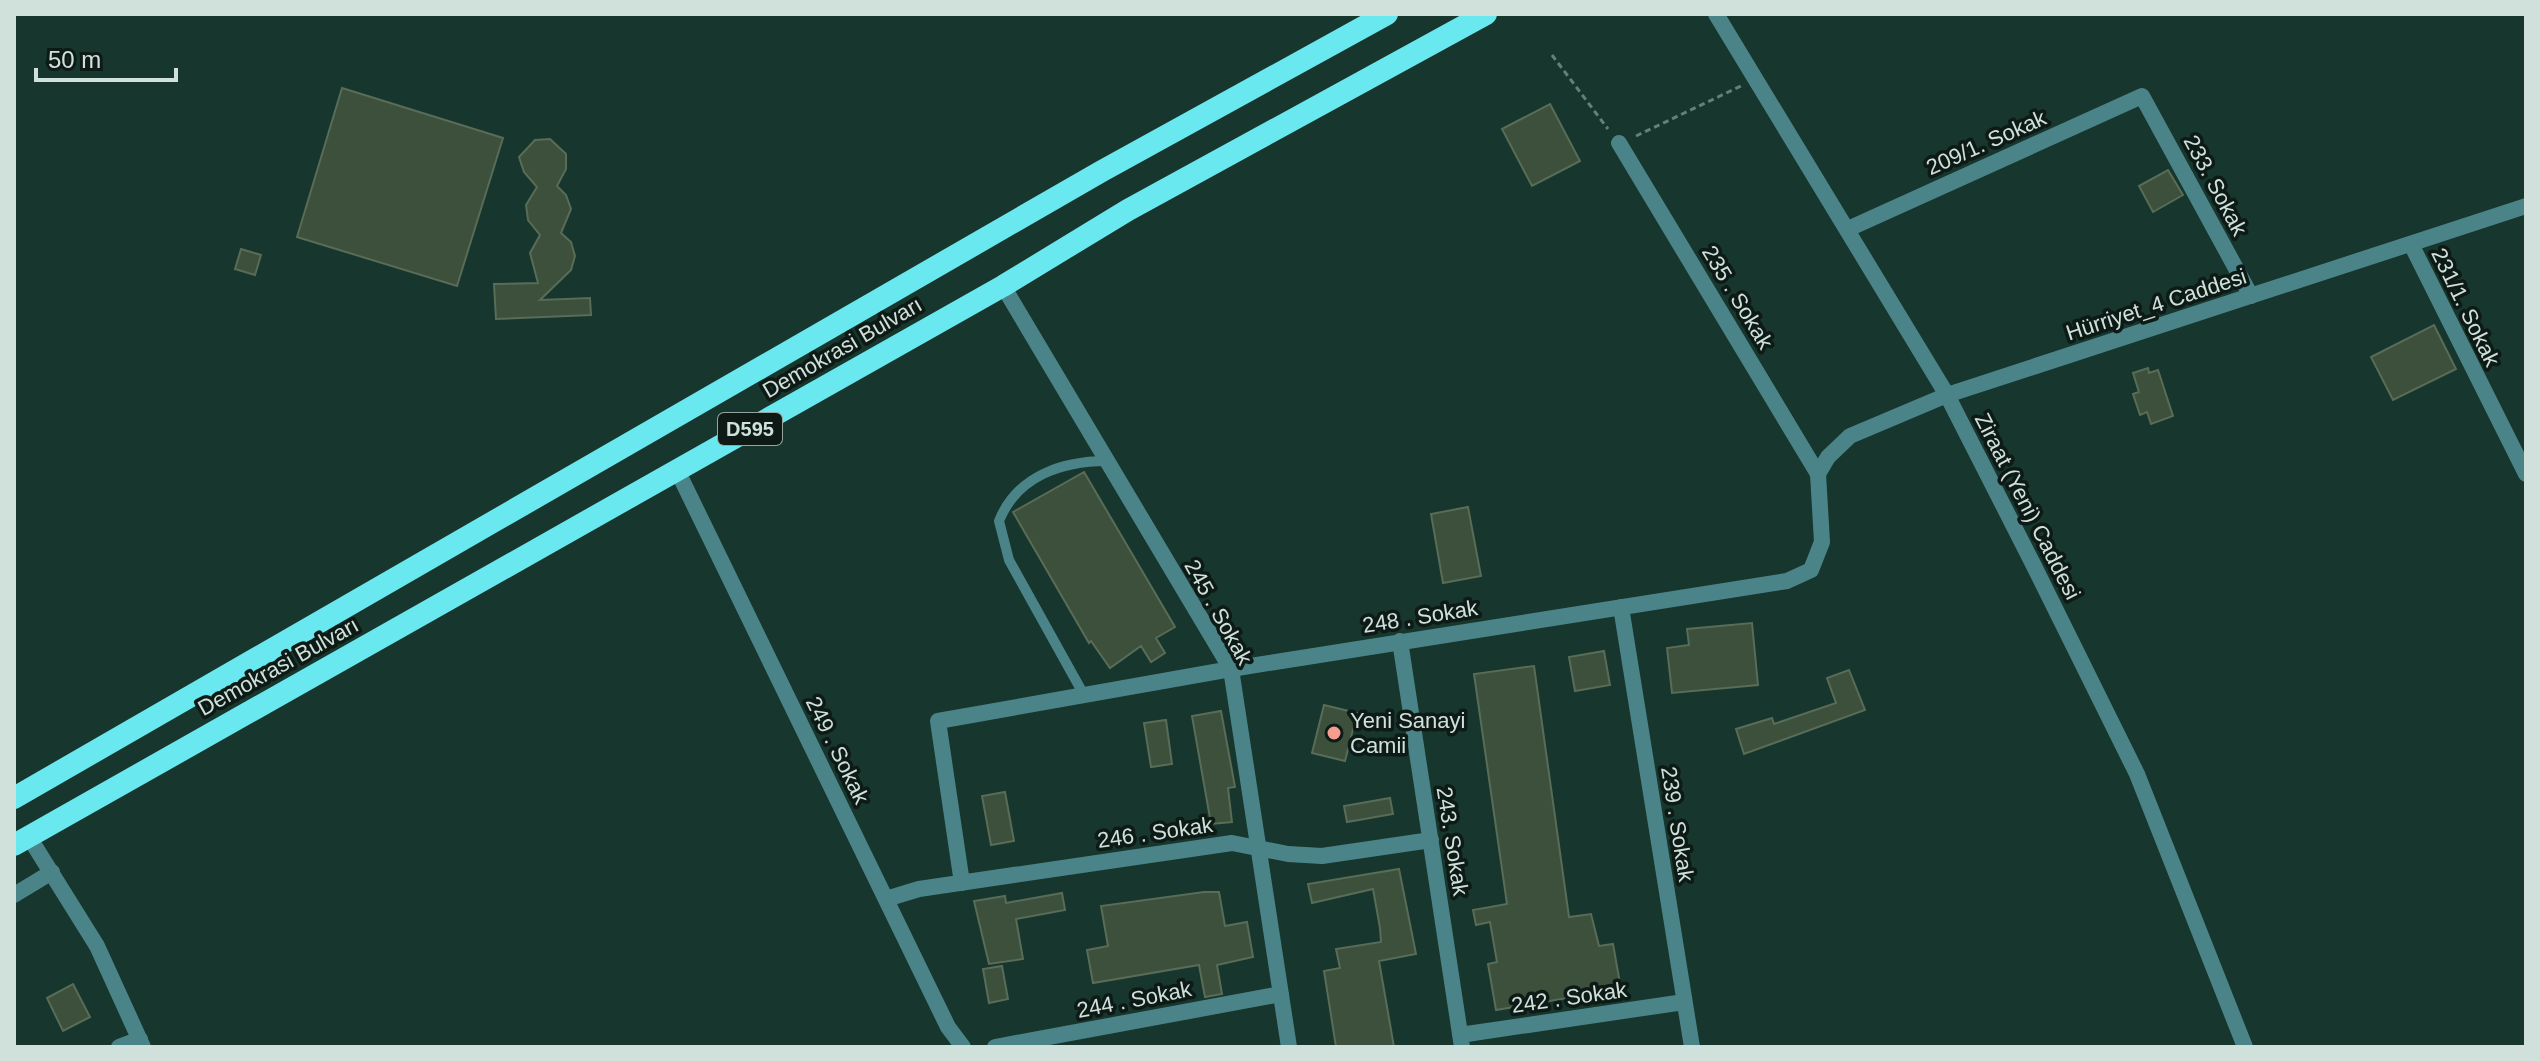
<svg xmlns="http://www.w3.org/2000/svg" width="2540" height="1061" viewBox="0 0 2540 1061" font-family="Helvetica,sans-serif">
<rect width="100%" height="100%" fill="#17362d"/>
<path fill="#3d503c" stroke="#586c57" stroke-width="2" d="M342 88 503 138 457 286 297 237Z
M1550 104 1580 161 1532 186 1502 129Z
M550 139 566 154V169L557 186 566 195 571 209 561 233 571 242 575 256 571 270 540 300 590 298 591 315 496 319 494 284 538 283 530 253 540 235 528 220 526 205 537 187 524 172 519 157 535 140Z
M2168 170 2183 195 2153 212 2139 186Z
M241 249 261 255 255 275 235 269Z
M2434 325 2456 369 2393 400 2371 357Z
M2148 368 2149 373 2158 370 2173 416 2151 424 2147 412 2140 415 2133 394 2139 392 2133 373Z
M1084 472 1175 627 1156 638 1165 653 1151 662 1141 646 1110 668 1091 641 1089 643 1013 512Z
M1468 507 1481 576 1443 583 1431 514Z
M1752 623 1758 685 1672 693 1667 648 1689 645 1687 629Z
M1604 651 1610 685 1575 691 1569 657Z
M1534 666 1569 917 1591 914 1599 946 1613 944 1621 989 1496 1010 1488 964 1497 962 1490 922 1476 925 1473 910 1507 904 1474 674Z
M1849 670 1865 710 1744 754 1736 729 1772 718 1774 724 1836 703 1827 678Z
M1324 705 1357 713 1345 761 1312 753Z
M1221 711 1235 787 1228 788 1232 822 1211 824 1192 716Z
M1166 720 1172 764 1151 767 1144 723Z
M1005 792 1014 841 991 845 982 796Z
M1390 798 1393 814 1347 822 1344 806Z
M1399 869 1416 954 1379 961 1394 1047H1336L1324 971 1340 968 1336 949 1381 942 1380 928 1373 889 1312 903 1308 884Z
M1204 892H1219L1225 926 1247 922 1253 957 1217 965 1222 994 1205 997 1199 965 1093 983 1087 950 1108 946 1101 906Z
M1062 893 1065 910 1016 919 1023 959 989 964 974 901 1005 896 1006 903Z
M1002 966 1008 999 989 1003 983 969Z
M73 984 90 1017 63 1031 47 998Z"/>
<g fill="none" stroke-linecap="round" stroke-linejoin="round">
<path stroke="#667f78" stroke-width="3" stroke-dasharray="6 4" stroke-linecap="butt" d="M1552 55 1608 129
M1636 136 1741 86"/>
<path stroke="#4b8488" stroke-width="10" d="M1084 695 1009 560 999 521C1017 476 1062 461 1107 461"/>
<path stroke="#4b8488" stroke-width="16" d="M1848 229 2142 96 2251 296
M2411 244 2526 474
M1003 286 1231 669 1289 1047
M677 470 948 1027 963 1047
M1621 607 1692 1047
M1400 641 1462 1047
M29 837 97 946 143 1047
M962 883 938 721 1231 669 1787 581 1811 570 1822 542 1818 474 1619 143
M14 895 52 872
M886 899 919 889 1232 843 1288 854 1322 856 1431 840
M1460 1035 1684 1002
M119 1047 140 1039
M995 1047 1281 994"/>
<path stroke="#4b8488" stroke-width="16" d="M1716 14 1947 395 2033 564 2137 774 2245 1047
M1818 474 1828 457 1850 436 1947 395 2526 206"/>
<path stroke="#6ae8ef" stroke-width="22" d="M14 798 1102 171 1387 14
M14 845 1003 286 1128 210 1486 14"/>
</g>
<circle fill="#f59d8f" stroke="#0d1a16" stroke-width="3" cx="1334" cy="733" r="8"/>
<g text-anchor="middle" stroke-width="7" stroke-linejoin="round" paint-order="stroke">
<rect fill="#0d1a16" stroke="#96a5a0" stroke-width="2" x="718" y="413" width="64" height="32" rx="6"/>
<g font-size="20" font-weight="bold" fill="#d0e1db">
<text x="750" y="436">D595</text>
</g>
<g font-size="22" fill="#d0e1db" stroke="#0d1a16">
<text transform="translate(1986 142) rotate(-24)" y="8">209/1. Sokak</text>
<text transform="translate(2216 185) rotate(62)" y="8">233. Sokak</text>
<text transform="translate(1738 297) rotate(59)" y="8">235 . Sokak</text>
<text transform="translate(2156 304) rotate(-18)" y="8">Hürriyet_4 Caddesi</text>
<text transform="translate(2466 307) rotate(64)" y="8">231/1. Sokak</text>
<text transform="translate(842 347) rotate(-30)" y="8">Demokrasi Bulvarı</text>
<text transform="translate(2028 506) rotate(63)" y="8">Ziraat (Yeni) Caddesi</text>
<text transform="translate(1219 612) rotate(61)" y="8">245 . Sokak</text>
<text transform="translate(1420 616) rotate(-9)" y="8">248 . Sokak</text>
<text transform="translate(278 666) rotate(-29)" y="8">Demokrasi Bulvarı</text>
<text transform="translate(838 750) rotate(64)" y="8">249 . Sokak</text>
<text transform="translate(1678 824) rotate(81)" y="8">239 . Sokak</text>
<text transform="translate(1155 832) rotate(-8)" y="8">246 . Sokak</text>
<text transform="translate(1453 841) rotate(81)" y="8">243. Sokak</text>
<text transform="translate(1569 997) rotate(-8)" y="8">242 . Sokak</text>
<text transform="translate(1134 999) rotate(-11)" y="8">244 . Sokak</text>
</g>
<g font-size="22" fill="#d0e1db" stroke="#0d1a16" text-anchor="start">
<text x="1350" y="728">Yeni Sanayi<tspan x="1350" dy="25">Camii</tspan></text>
</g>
</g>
<rect width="2540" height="1061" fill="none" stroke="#d0e1db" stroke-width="32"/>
<path d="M36 68v12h140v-12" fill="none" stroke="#d0e1db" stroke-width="4"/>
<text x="48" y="68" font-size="24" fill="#d0e1db" stroke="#0d1a16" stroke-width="6" paint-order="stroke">50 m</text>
</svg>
